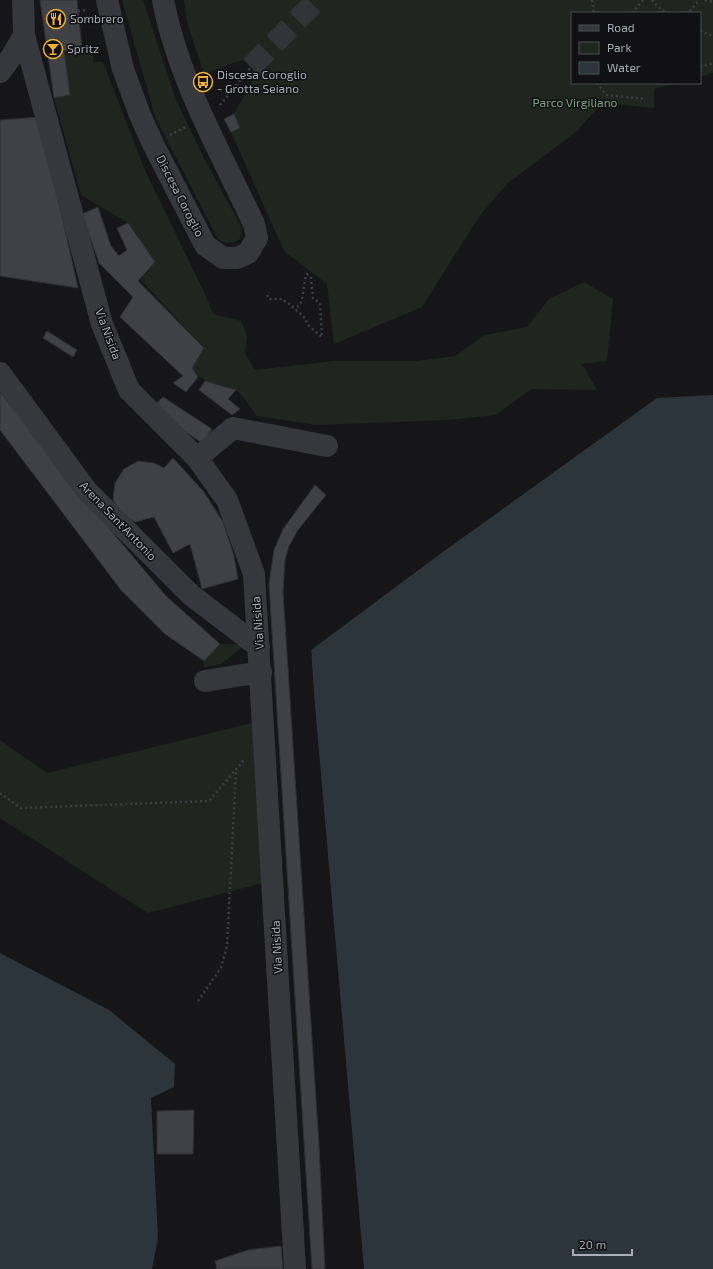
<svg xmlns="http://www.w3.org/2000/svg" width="713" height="1269" viewBox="0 0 713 1269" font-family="'Exo 2',sans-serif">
<rect width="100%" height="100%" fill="#161618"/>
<path fill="#1e261f" d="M122 0H143L176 100 204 158 242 228 240 239C231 244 226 244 218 239L155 117Z
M184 0H713V73L700 77V13H572V83H677L654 89V108L602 103 576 132 508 183 480 215 422 307 334 344 327 284 284 251 231 132 240 128 234 114 255 76 247 58 204 74 187 22Z
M91 47 94 62H103L144 168 205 294 213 314 241 321 247 336 245 353 255 370 333 361H417L455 356 485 335 527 327 549 299 584 282 613 299 607 361 582 364 597 390 531 389 496 415 448 420 316 425 257 416C251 409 243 394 235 390 218 381 204 387 192 368L204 348 141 280 155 262 128 223 81 195 54 98 70 95 64 51Z
M220 644H246L222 664 204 667V661Z
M252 723 263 883 148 913 0 818V740L47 773Z"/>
<path fill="#2c353c" d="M713 395V1269H361L348 1205 311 650 436 557 657 398Z
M0 953 109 1010 175 1064 174 1087 151 1098 158 1238 152 1269H0Z"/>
<path fill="#161618" d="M311 647 313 682 364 1269H359L346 1205 309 650Z"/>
<path fill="#404145" stroke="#303034" d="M40 0H77L82 49 64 51 70 95 54 98Z
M234 114 240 128 231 132 224 119Z
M40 117 78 288 0 276V120Z
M98 207 111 246 119 256 127 250 117 228 128 223 155 262 138 281 204 348 192 368 198 377 186 392 173 383 183 376 120 317 133 297 99 263 82 214Z
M47 331 77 350 73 357 43 338Z
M205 381 236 390 228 399 240 409 232 415 199 390Z
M0 392 71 483 166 596 220 644 204 661 165 634 121 590 6 438 0 430Z
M163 397 212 429 202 443 152 408Z
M173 458 204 492 223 522 234 556 238 579 202 589 190 544 173 553 154 517 135 522 120 512 113 500 115 483 124 469 138 461 154 463 164 468Z
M315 485 326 495 298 530 289 546 285 560 283 592 319 1146 325 1269H312L269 584 274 550 283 529Z
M194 1110 193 1154H157V1111Z
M281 1246 283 1269H217L215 1261 248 1250Z"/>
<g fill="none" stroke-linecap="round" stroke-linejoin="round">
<path stroke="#333438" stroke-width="22" stroke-dasharray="22 11" stroke-linecap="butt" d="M251 67 317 0"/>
<path stroke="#3d3f44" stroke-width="2.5" stroke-dasharray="2 3" stroke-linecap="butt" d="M592 0 594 13
M652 0 657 6 666 13
M705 0 713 2
M78 11 88 10
M632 13 643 0
M685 13 691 10 699 0
M700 31 713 36
M700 67 713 63
M597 83 606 95 646 99
M220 105 251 67
M170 135 186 127
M267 295 269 299H282L288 303 303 316 310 327 322 337 320 303 313 298 311 278 307 274C302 285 305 297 299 306L292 307
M0 793 21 808 209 801 244 760
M198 1001 221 968 227 946 236 771"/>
<path stroke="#37383d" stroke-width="22" d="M107 0 123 69 140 115 153 144 205 245 223 258H237L248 253 257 238 254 224C220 151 178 79 163 0
M24 35 102 324 129 390 197 458 227 500 254 574 295 1269
M0 72 12 56 24 35 23 0
M0 373 87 491 191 595 259 647
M197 458 233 428 327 446
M205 681 261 672"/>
</g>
<defs>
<g id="restaurant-ring" transform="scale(1)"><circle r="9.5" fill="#111113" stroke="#f2b134" stroke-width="1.5"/><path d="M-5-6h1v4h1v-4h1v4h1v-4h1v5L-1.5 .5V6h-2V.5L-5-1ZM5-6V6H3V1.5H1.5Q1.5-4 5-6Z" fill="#f2b134"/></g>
<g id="bar-ring" transform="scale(1)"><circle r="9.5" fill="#111113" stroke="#f2b134" stroke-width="1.5"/><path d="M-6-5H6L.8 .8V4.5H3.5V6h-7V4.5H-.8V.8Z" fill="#f2b134"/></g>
<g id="bus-ring" transform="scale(1)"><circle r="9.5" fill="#111113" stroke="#f2b134" stroke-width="1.5"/><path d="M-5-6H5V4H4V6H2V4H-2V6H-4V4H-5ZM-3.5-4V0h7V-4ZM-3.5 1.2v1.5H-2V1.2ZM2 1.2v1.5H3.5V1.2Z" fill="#f2b134"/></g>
</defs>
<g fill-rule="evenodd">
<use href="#restaurant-ring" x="56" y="19"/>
<use href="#bar-ring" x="53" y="49"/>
<use href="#bus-ring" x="203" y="82"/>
</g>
<g text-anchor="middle" stroke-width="3" stroke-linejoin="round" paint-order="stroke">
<g font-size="12" fill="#a8adb8" stroke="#111113" text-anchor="start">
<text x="70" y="23">Sombrero</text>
<text x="67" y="53">Spritz</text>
<text x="217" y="79">Discesa Coroglio<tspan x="217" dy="14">- Grotta Seiano</tspan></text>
</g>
<g font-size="12" fill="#7fa381" stroke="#111113">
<text x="575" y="107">Parco Virgiliano</text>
</g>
<g font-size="12" fill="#a8adb8" stroke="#111113">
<text transform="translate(180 196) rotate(63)" y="4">Discesa Coroglio</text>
<text transform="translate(108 334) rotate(70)" y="4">Via Nisida</text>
<text transform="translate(118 521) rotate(46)" y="4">Arena Sant'Antonio</text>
<text transform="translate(258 623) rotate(-94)" y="4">Via Nisida</text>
<text transform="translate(277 947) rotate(-93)" y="4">Via Nisida</text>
</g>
</g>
<rect x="571" y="12" width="130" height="72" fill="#111113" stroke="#4d4f55"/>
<rect x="579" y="25" width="20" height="6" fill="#37383d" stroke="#4d4f55"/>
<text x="607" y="32" font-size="12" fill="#a8adb8">Road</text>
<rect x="579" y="42" width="20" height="12" fill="#1e261f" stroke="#4d4f55"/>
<text x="607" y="52" font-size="12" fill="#a8adb8">Park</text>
<rect x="579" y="62" width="20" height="12" fill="#2c353c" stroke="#4d4f55"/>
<text x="607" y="72" font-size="12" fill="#a8adb8">Water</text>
<path d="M573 1249v6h59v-6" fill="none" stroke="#a8adb8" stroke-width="2"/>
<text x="579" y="1249" font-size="12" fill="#a8adb8" stroke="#111113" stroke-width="3" paint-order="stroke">20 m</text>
</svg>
